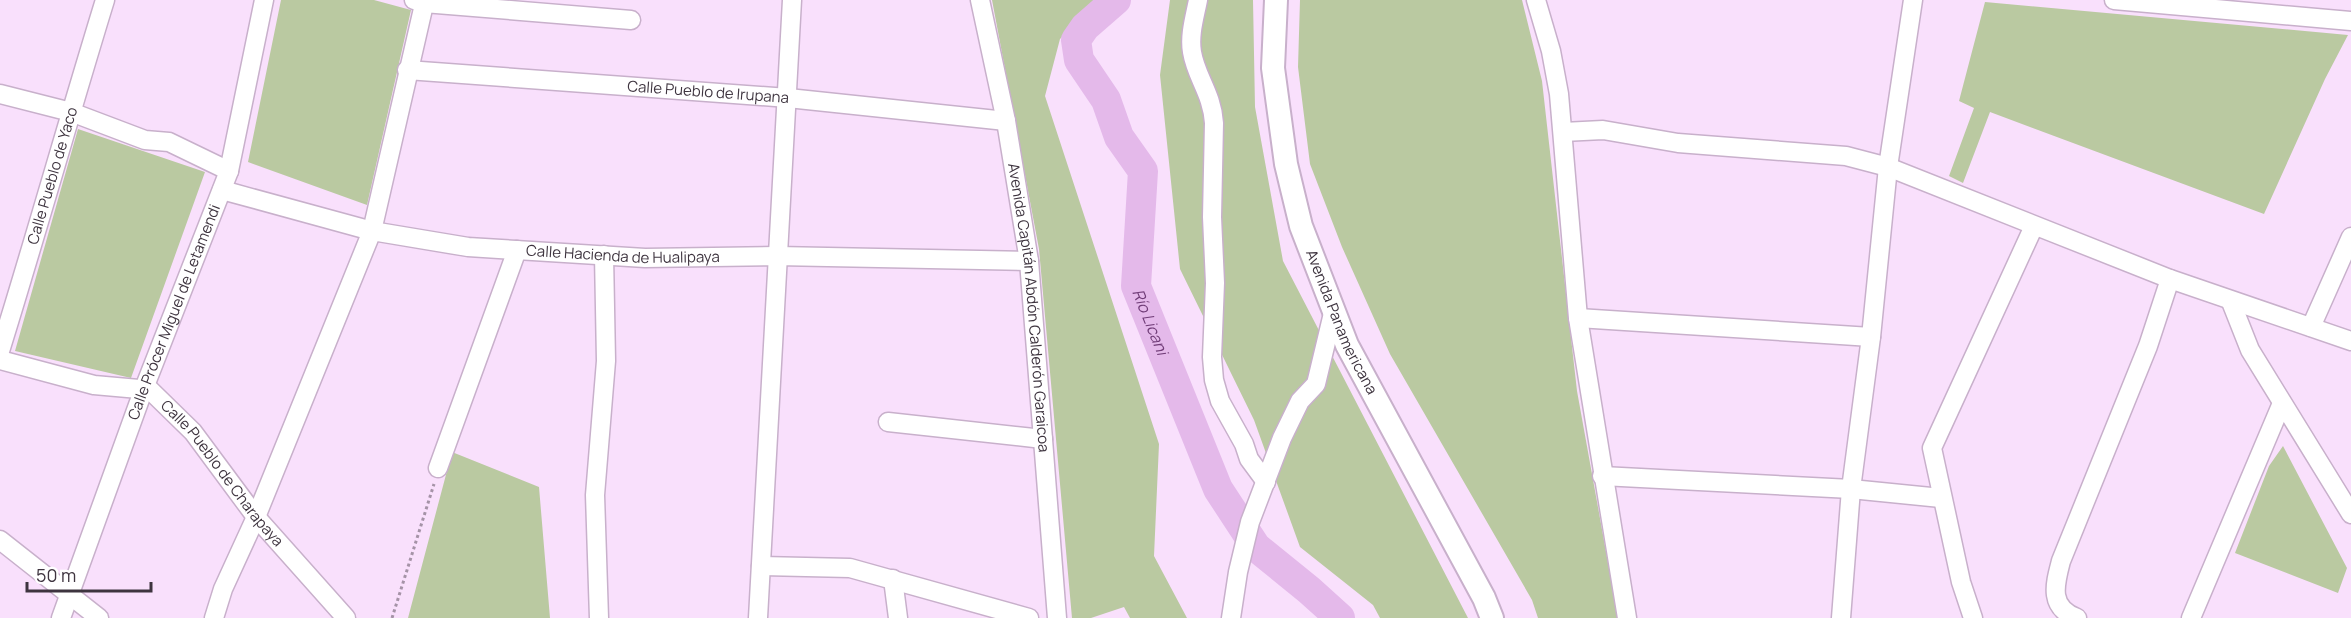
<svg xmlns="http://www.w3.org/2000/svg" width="2351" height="618" viewBox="0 0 2351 618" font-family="Manrope,sans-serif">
<rect width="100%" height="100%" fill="#f9e0fc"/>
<path fill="#bac9a1" d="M281 0H374L411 10 367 205 248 162Z
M992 0H1098L1060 39 1045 96 1159 444 1154 556 1187 618H1130L1124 607 1091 618H1072L1039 249Z
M1170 0H1253L1255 107 1283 261 1468 618H1380L1373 605 1300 547 1254 420 1180 269 1160 75Z
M1300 0H1522L1542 81 1577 391 1618 618H1538L1532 600 1390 354 1342 247 1310 164 1298 67Z
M1985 2 2348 35 2325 79 2264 214 1990 112 1963 183 1949 176 1974 108 1959 101Z
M78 129 205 172 131 378 15 351Z
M2283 446 2347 568 2338 593 2235 553 2269 466Z
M452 452 539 487 550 618H408Z"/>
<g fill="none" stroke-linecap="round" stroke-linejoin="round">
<path stroke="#e4b9ea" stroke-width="30" id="s1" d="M1116 0 1085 27 1076 40 1079 60 1106 100 1119 137 1143 171 1136 286 1218 489 1256 547 1309 590 1340 618"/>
<g stroke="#c8b0cb" stroke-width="21">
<g id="minor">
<path d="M414 0 424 3 631 20"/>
<path id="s2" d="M980 0 1006 121 1029 261 1057 618"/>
<path d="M1198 0C1195 16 1189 35 1192 52 1196 77 1212 93 1214 123L1212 217 1215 283 1212 357 1214 380 1220 401 1244 444 1249 459 1266 482"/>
<path d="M1536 0 1551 51 1559 94 1578 318 1627 618"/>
<path d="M2114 0 2351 21"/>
<path id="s3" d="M407 70 788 98 1006 121"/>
<path d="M0 94 71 112 145 140 169 142 229 171"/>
<path d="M1563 132 1603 130 1678 143 1846 156 1888 167 2170 279 2351 341"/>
<path id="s4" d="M222 190 372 231 468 247 645 258 777 256 1029 261"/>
<path d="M2231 302 2250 350 2351 514"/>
<path d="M1578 318 1871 337"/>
<path d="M2311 327 2351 237"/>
<path id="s5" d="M0 351C36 235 69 117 105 0"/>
<path id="s6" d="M0 360 94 385 150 390 193 432 256 517 346 618"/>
<path d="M888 422 1043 439"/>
<path d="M438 468 517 250"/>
<path d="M1602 476 1851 489 1941 498"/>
<path d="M0 540 99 618"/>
<path d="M761 566 850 568 1029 618"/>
<path d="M893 579 898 618"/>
<path id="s7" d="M61 618 143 391 229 171 264 0"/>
<path d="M214 618 223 589 256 517 372 231 425 0"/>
<path d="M599 618 595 495 606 361 604 255"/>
<path d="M758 618 792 0"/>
<path d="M1231 618 1238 572 1250 522 1282 438 1300 401 1316 384 1334 309"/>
<path d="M1841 618 1851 489 1871 337 1888 167 1913 0"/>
<path d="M1973 618 1961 582 1932 448 2034 226"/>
<path d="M2077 618C2048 607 2055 584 2061 561L2148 346 2170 279"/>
<path d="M2191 618 2282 403"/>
</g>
</g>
<g stroke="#c8b0cb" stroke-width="26">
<g id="major">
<path id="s8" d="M1276 0 1273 68 1286 164 1301 226 1347 345 1484 598 1492 618"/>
</g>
</g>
<path stroke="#a593a7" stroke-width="3" stroke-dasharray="3 3" stroke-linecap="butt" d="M392 618 434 484"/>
<use href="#minor" stroke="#fff" stroke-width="18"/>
<use href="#major" stroke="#fff" stroke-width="22"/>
</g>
<g text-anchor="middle" stroke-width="6" stroke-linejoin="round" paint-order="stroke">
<g font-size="15" fill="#3e343f" stroke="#fff">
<text dy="5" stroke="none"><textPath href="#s3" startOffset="302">Calle Pueblo de Irupana</textPath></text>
<text dy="5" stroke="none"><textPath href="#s5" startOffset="183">Calle Pueblo de Yaco</textPath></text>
<text dy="5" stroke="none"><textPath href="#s4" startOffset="408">Calle Hacienda de Hualipaya</textPath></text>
<text dy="5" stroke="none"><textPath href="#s2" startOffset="312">Avenida Capitán Abdón Calderón Garaicoa</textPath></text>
<text dy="5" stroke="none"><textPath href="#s7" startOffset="326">Calle Prócer Miguel de Letamendi</textPath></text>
<text dy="5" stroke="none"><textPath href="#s8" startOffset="333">Avenida Panamericana</textPath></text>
<text dy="5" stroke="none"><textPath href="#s6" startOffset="264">Calle Pueblo de Charapaya</textPath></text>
</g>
<g font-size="16" font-style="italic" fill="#703c77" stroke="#fff">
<text dy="6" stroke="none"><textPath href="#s1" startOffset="360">Río Licani</textPath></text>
</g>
</g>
<path d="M27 582v9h124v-9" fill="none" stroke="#3e343f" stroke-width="3"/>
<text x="36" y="582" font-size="18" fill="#3e343f" stroke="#ffffff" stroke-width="4.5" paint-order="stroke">50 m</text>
</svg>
